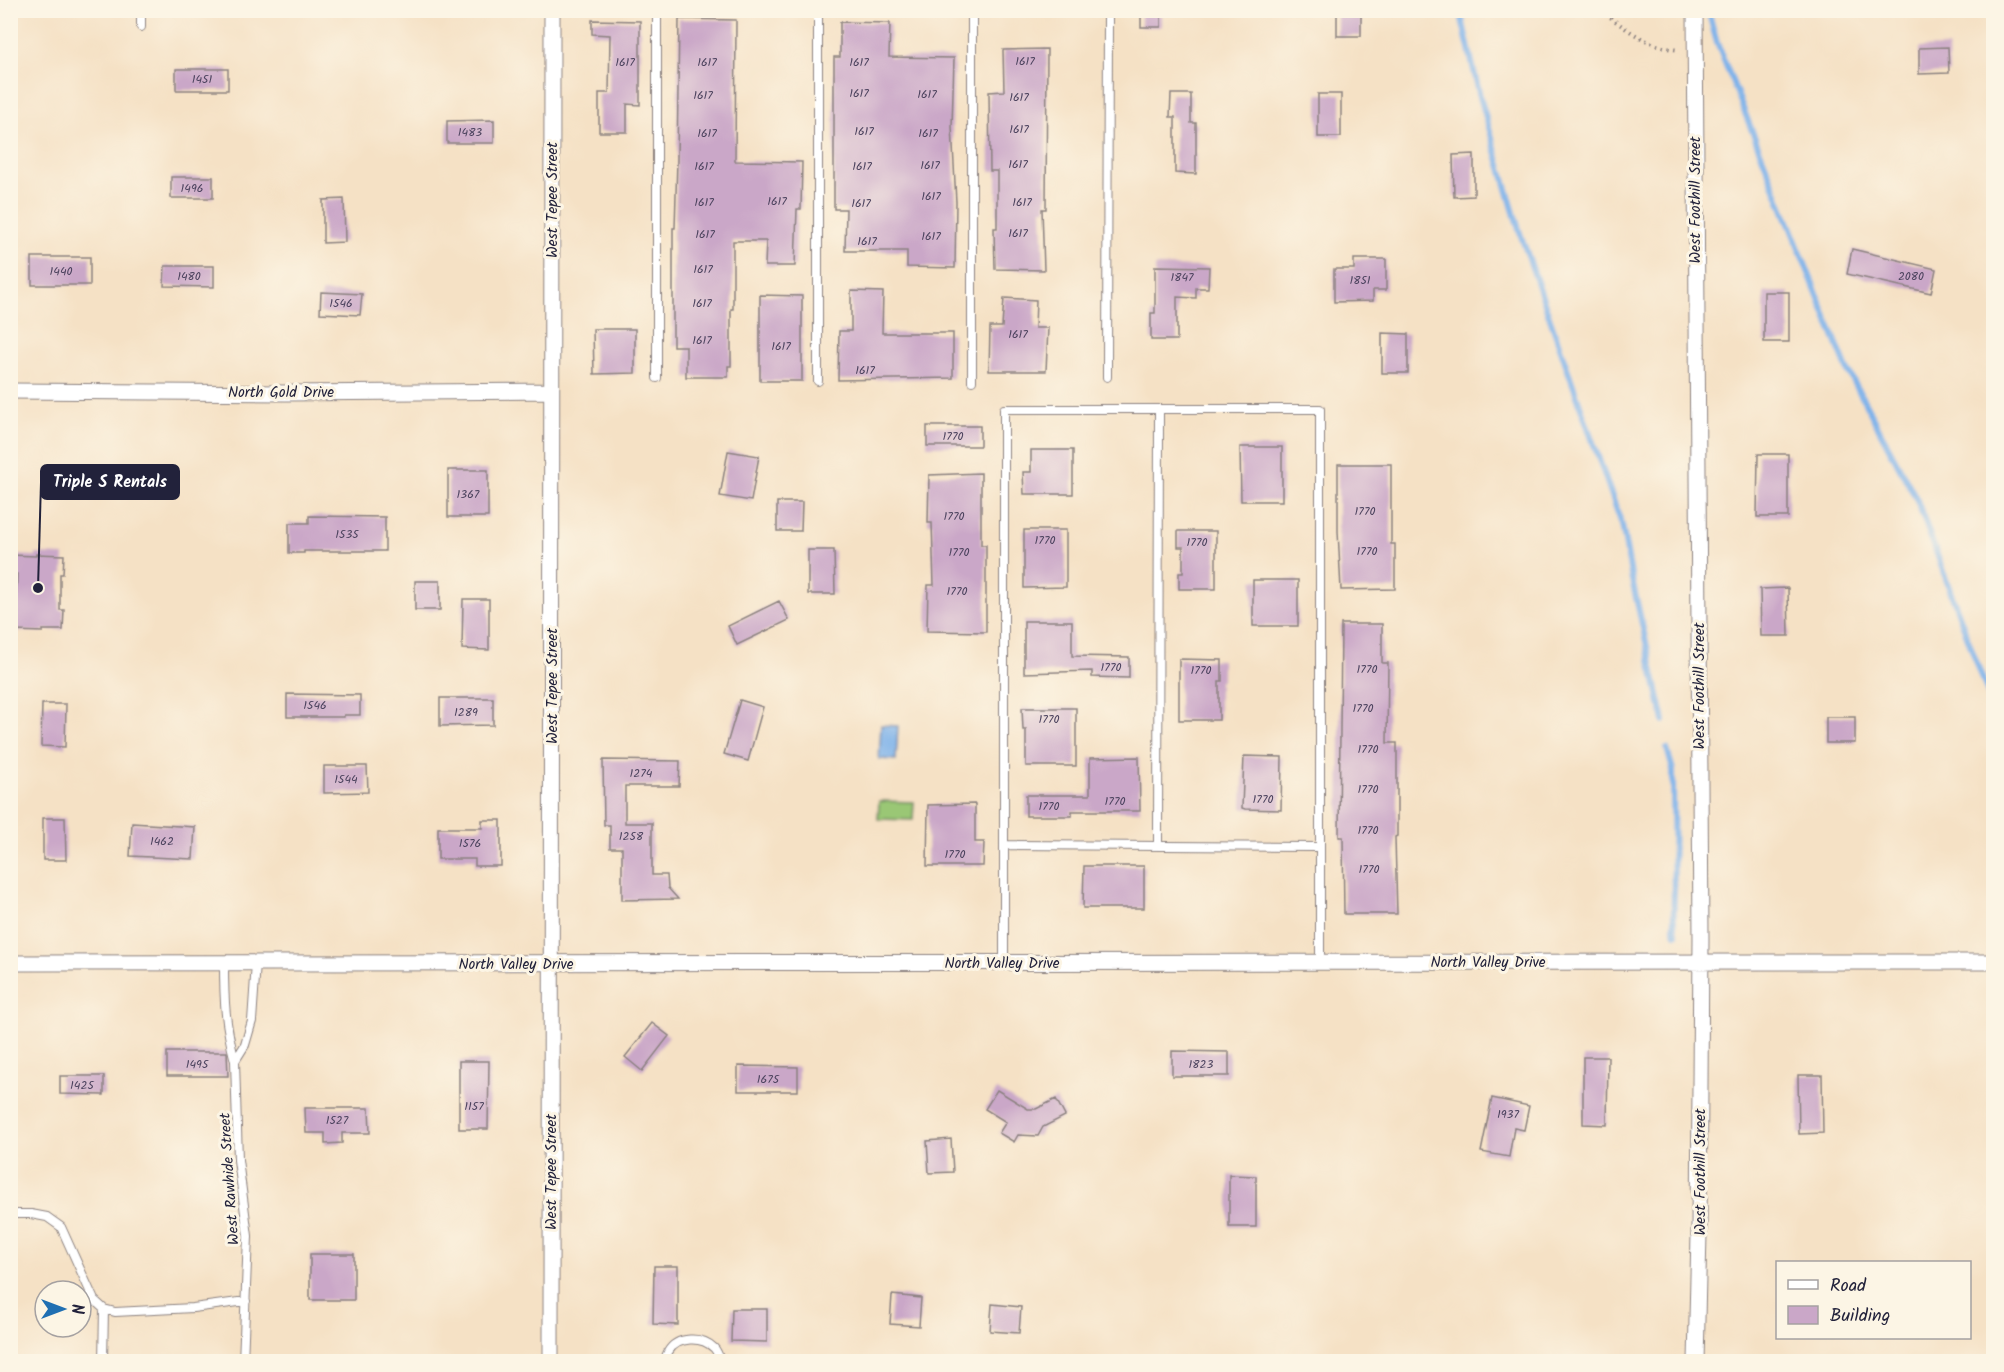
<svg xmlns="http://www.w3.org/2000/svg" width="2004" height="1372" viewBox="0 0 2004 1372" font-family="Kalam,sans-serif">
<rect width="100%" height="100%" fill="#fcf5e5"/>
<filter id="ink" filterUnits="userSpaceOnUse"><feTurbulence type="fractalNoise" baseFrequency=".0167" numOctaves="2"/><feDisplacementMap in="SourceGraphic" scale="12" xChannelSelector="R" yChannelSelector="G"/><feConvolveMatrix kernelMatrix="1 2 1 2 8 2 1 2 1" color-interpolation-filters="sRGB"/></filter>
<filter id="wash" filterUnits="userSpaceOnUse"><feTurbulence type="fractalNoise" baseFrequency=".008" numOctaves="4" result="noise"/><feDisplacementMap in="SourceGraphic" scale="24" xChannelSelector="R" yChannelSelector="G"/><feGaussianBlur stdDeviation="1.35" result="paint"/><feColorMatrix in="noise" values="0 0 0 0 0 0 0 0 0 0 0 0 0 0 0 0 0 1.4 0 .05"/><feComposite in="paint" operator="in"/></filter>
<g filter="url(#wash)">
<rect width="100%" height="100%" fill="#f5e1c5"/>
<path fill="#9ac775" stroke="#5e7458" stroke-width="1.5" d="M879 801 914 802 913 820 878 819Z"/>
<path fill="#7cb1ea" stroke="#4f6a92" stroke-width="1.5" d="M881 725 898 726 896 760 879 759Z"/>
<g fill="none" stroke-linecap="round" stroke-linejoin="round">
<path stroke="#7cb1ea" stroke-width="6" d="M1460 10 1480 97 1520 233 1622 525 1632 580 1664 721
M1708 10 1717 43 1847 369 1917 500 1994 710
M1667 749 1673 770 1674 928 1676 934"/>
</g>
<g id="blocks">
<path fill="#caa7c8" d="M1141 10H1161V27H1141Z
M1337 10H1361V36H1337Z
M679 19 736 20 735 161 802 162 801 209H797L795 266H765L766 241H733V309H731V366H728V377H686V346H673V228H675L677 160Z
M592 20 640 21V105L627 104V132H599V93H609L610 35 592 34Z
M840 22 890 23 889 57 954 58 952 127 956 202 955 268 907 267V251H845L846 209H834V57H840Z
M1948 47 1949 73 1919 74V48Z
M1047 49 1046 209H1042L1044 270 995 269 994 228H997V171H990L989 92 1004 91 1003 50Z
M176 69H228V90H176Z
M1171 94H1191V123H1196V174L1175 173V117H1170Z
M1318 94H1341V137H1318Z
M494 120V143H447V121Z
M1474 154V196L1454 197 1453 155Z
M171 177H213V198H171Z
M344 199 345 242 323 243V200Z
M1852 249 1936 269 1931 293 1847 274Z
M32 257H90V285H32Z
M1354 259H1386V290H1373V301L1334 302V269H1354Z
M165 266H214V287L164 286Z
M1155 266 1209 267 1208 288H1196V298L1177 297V340H1151V313H1155Z
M851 291 883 292 882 333H953V378L838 380 839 331H851Z
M321 292 362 294 360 315 320 313Z
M1764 292H1789V342H1764Z
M760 295 802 296V381H760Z
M1004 298 1036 300 1035 328H1048L1046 371H989L990 327H1002Z
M593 329H635V373L594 374Z
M1382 333 1408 334V373H1382Z
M927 426H980V446H927Z
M1240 447H1282V501H1241Z
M1031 450H1073V494H1024L1023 472H1031Z
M728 451 759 456 751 501 720 496Z
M1758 454H1788V517H1757Z
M1338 464H1391V544H1395V589L1341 590 1338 531Z
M448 470H488V517H448Z
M981 473V545H986V632L927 631 928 585H934L932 523H928L929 475Z
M777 502H802L801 531H777Z
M309 516 385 517V551H304V553H289V523H309Z
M1024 530H1066V587L1024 588Z
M1178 531H1216V589H1179V573H1183V547H1178Z
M808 550H834L835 594H808Z
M36 554 64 555 63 574H60V610H64L63 630H43V632L15 631 17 574H10V555L36 556Z
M1253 580H1298V626H1253Z
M415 581H440V610H415Z
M1788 588 1789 636H1761L1760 589Z
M463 599H489V650L462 649Z
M779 601 789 620 737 645 728 626Z
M1024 621H1072V656L1129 657V678L1092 677V671L1024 673Z
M1341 624H1382V663H1388L1387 743H1397V836L1395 837 1397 914H1344L1343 837H1339Z
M1179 659 1222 660V681H1219V720H1179Z
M287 694 360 695V715H344V717H287Z
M440 698H493V725L440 726Z
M740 700 763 707 748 761 724 754Z
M42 704H66L65 747 41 746Z
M1022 708H1076V766H1026V730H1023Z
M1826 717H1855V743H1826Z
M1244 756 1282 757 1281 810 1245 809 1242 808Z
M1139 757 1140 811H1072V816H1026V795H1090V758Z
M603 760 680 761 679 786H625V823H652V875H667L668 888 678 899 622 900V848H610V825H604Z
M324 766H367L368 792 324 793Z
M975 804V842H984L983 866H927L928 805Z
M43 818H65L66 860H43Z
M482 820H501V866H475V859H438V828H482Z
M132 823 195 827 193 859 130 856Z
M1084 866H1144V908H1083Z
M652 1023 669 1036 642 1071 625 1057Z
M1172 1051 1229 1052V1076H1172Z
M167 1052H227L228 1076H167Z
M1583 1057H1608L1607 1125 1583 1124Z
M459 1061H489L488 1129H459Z
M738 1066 798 1067V1091H738Z
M1798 1075H1822L1823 1133 1799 1134Z
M60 1076H104V1095L60 1094Z
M997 1090 1028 1109H1036L1056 1099 1065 1116 1043 1127 1038 1136 1018 1135 1014 1142 999 1133 1006 1122 985 1109Z
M1492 1098 1529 1106 1524 1130 1514 1128 1509 1157 1481 1152Z
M305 1108H369L370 1133H342V1143L325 1144V1133H306Z
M951 1139 953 1172 929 1173 927 1141Z
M1229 1175 1256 1176V1227H1229Z
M310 1254H354V1300H310Z
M654 1266H678V1325L653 1324Z
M892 1295 921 1298 919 1326 890 1324Z
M992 1304 1021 1307 1019 1333 990 1331Z
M732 1309H767V1342L731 1341Z"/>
</g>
</g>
<g filter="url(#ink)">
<use href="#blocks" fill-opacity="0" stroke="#8c8280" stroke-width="1.5"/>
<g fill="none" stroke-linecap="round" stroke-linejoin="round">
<g stroke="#8c8280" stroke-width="10">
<path id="service" d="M141 10V27
M1107 377 1108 10
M657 378V10
M818 381V10
M972 381V10
M1004 845 1320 847
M1158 846 1159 409
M224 963C224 1001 225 1024 235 1061
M1004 963V409H1320V962
M10 1214H31L47 1217 61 1227 94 1300 104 1309 115 1312 193 1308 246 1301
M103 1362 104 1309
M243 1362 248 1236 238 1160 235 1061 245 1045 252 1021 256 963
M665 1362C666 1358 666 1355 668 1352 677 1336 702 1336 714 1348 717 1351 719 1357 720 1362"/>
</g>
<g stroke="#8c8280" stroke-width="17">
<path id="minor" d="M1695 10 1701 938 1699 1234 1696 1362
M10 391 286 393 551 391
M10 963 1994 962
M551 1362 552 10"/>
</g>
<path stroke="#8c8280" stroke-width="4" stroke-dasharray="1.5 4.5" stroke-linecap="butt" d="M1601 10C1624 28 1648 47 1679 50"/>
<use href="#service" stroke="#fff" stroke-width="8"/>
<use href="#minor" stroke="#fff" stroke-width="15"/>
</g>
</g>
<g text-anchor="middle" stroke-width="6" stroke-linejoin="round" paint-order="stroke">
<g font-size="12" fill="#4c435e">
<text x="1025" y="65">1617</text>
<text x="625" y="66">1617</text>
<text x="707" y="66">1617</text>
<text x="859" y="66">1617</text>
<text x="202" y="83">1451</text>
<text x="859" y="97">1617</text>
<text x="927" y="98">1617</text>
<text x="703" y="99">1617</text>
<text x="1019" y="101">1617</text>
<text x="1019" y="133">1617</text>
<text x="864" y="135">1617</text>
<text x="470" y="136">1483</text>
<text x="707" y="137">1617</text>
<text x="928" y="137">1617</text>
<text x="1018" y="168">1617</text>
<text x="930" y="169">1617</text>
<text x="704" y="170">1617</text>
<text x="862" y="170">1617</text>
<text x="192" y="192">1496</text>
<text x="931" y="200">1617</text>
<text x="777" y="205">1617</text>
<text x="704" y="206">1617</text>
<text x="1022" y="206">1617</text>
<text x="861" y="207">1617</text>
<text x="1018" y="237">1617</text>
<text x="705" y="238">1617</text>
<text x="931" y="240">1617</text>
<text x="867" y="245">1617</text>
<text x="703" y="273">1617</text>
<text x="61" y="275">1440</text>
<text x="189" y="280">1480</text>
<text x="1911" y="280">2080</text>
<text x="1182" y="281">1847</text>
<text x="1360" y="284">1851</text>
<text x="341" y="307">1546</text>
<text x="702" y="307">1617</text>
<text x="1018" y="338">1617</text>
<text x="702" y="344">1617</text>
<text x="781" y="350">1617</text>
<text x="865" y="374">1617</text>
<text x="953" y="440">1770</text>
<text x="468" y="498">1367</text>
<text x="1365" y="515">1770</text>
<text x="954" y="520">1770</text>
<text x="347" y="538">1535</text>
<text x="1045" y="544">1770</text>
<text x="1197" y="546">1770</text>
<text x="1367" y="555">1770</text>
<text x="959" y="556">1770</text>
<text x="957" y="595">1770</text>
<text x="1111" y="671">1770</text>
<text x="1367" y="673">1770</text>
<text x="1201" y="674">1770</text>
<text x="315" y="709">1546</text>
<text x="1363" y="712">1770</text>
<text x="466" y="716">1289</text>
<text x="1049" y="723">1770</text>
<text x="1368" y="753">1770</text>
<text x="641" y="777">1274</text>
<text x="346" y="783">1544</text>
<text x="1368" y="793">1770</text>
<text x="1263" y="803">1770</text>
<text x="1115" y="805">1770</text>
<text x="1049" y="810">1770</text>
<text x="1368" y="834">1770</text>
<text x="631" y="840">1258</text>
<text x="162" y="845">1462</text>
<text x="470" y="847">1576</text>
<text x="955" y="858">1770</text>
<text x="1369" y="873">1770</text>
<text x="197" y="1068">1495</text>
<text x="1201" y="1068">1823</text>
<text x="768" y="1083">1675</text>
<text x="82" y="1089">1425</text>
<text x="474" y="1110">1157</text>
<text x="1508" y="1118">1937</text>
<text x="337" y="1124">1527</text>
</g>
<g font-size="15" fill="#22223b" stroke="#fcf5e5">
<text transform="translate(552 200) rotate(-90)" y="5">West Tepee Street</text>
<text transform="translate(1695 200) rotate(-90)" y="5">West Foothill Street</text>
<text x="281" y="397">North Gold Drive</text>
<text transform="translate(552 686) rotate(-90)" y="5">West Tepee Street</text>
<text transform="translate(1699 686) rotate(-90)" y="5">West Foothill Street</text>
<text x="1488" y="967">North Valley Drive</text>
<text x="1002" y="968">North Valley Drive</text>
<text x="516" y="969">North Valley Drive</text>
<text transform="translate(551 1172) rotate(-90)" y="5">West Tepee Street</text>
<text transform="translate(1700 1172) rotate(-90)" y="5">West Foothill Street</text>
<text transform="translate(229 1179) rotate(-94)" y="5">West Rawhide Street</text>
</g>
</g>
<path fill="none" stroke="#22223b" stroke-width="2" d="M38 588L41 482"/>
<circle fill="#22223b" stroke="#fcf5e5" stroke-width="2" cx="38" cy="588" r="6"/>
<rect fill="#22223b" stroke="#22223b" stroke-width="2" x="41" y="465" width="138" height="34" rx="6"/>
<g font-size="16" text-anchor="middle" font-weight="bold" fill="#fff">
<text x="110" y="487">Triple S Rentals</text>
</g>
<rect width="2004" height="1372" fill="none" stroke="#fcf5e5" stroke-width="36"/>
<rect x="1776" y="1261" width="195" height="78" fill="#fcf5e5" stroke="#a5a1a1" stroke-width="1.5"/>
<rect x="1788" y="1280" width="30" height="9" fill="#ffffff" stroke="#a5a1a1" stroke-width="1.5"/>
<text x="1830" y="1291" font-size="18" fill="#22223b">Road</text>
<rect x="1788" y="1306" width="30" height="18" fill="#caa7c8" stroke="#a5a1a1" stroke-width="1.5"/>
<text x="1830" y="1321" font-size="18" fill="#22223b">Building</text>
<g transform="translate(63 1309) rotate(90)"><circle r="28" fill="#fcf5e5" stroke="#a5a1a1" stroke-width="1.5"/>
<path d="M0-4.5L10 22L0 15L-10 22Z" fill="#1f6fb2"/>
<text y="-9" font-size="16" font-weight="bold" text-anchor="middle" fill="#22223b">N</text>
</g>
</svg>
